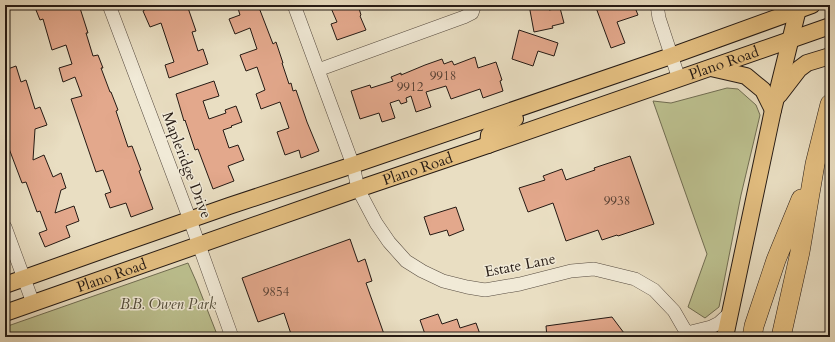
<svg xmlns="http://www.w3.org/2000/svg" width="835" height="342" viewBox="0 0 835 342" font-family="Cardo,serif">
<rect width="100%" height="100%" fill="#e9dec2"/>
<filter id="stains"><feTurbulence type="fractalNoise" baseFrequency=".005" numOctaves="4"/><feColorMatrix values="0 0 0 0 .2 0 0 0 0 .09 0 0 0 0 .02 0 0 0 .5 -.17"/></filter>
<radialGradient id="worn" r=".72"><stop offset=".6" stop-color="#630" stop-opacity="0"/><stop offset="1" stop-color="#630" stop-opacity=".3"/></radialGradient>
<path fill="#bcc08f" stroke="#706d52" d="M727 88 738 89 756 105 760 115 741 195 719 307 705 318 688 307 707 254 653 101 671 103Z
M188 263 196 281 218 337H5V327Z"/>
<path fill="#e3a88c" stroke="#251a14" d="M34 5H79L88 33H86L93 56 98 55 103 68H101L110 92H111L118 110 116 111 128 147 132 146 141 170 139 171 153 209 131 217 126 203 110 208 105 194 111 192 103 170 96 172 71 99 82 96 75 77 63 82 59 68 72 64 66 45 52 50 43 19 40 20Z
M145 5H187L196 31 192 32 198 51 203 49 208 64 169 78 165 65 174 62 161 23 150 27 143 11 146 9Z
M237 5H258L273 44 276 42 283 63H282L289 84 291 83 293 91 296 90 307 122 319 151 301 158 299 150 285 155 277 132 289 128 280 102 261 109 256 94 265 90 257 67 246 71 240 55 257 49 250 28 235 34 229 19 240 15Z
M339 5H358L361 15 360 16 366 30 337 40 331 24 337 22 331 8Z
M529 5H548L549 10 560 8 564 23 552 26 553 28 534 32Z
M595 5H613L615 8 623 5H634L638 15 617 22 625 43 611 48Z
M519 30 558 43 554 56 538 51 533 66 512 59Z
M475 57 478 68 496 62 502 80 500 81 503 91 483 98 480 89 451 99 446 86 426 92 431 107 416 112 411 96 406 98 407 102 401 104 399 100 390 103 395 118 382 122 379 113 360 119 351 91 370 85 371 88 393 81 391 77 401 73V75L425 65 442 59 444 64 452 61 454 65Z
M16 66 21 82 26 80 35 109 40 107 47 125 35 129 33 160 44 155 53 177 61 173 66 188 61 190 55 213 74 206 79 221 66 226 70 237 45 247 39 233 47 230 40 211 37 212 26 182 22 183 5 138V70Z
M214 81 219 96 203 101 209 119 226 113 225 110 236 106 242 122 231 126 232 127 223 130 229 148 238 145 244 160 228 166 234 181 213 189 198 149 195 150 185 120 184 121 176 94Z
M630 156 654 224 618 236 617 235 602 240 598 230 566 241 553 203 528 212 519 188 545 180 543 176 562 169 566 180 595 170 594 168Z
M456 207 464 230 449 236 447 230 430 235 424 217Z
M350 239 358 262 365 259 372 281 366 283 385 337H292L284 313 258 322 242 278Z
M438 314 442 324 457 319 460 328 476 323 481 337H426L420 320Z
M612 317 627 337H547L546 326Z"/>
<g fill="none" stroke-linecap="round" stroke-linejoin="round">
<g stroke="#564b40" stroke-width="14">
<path id="minor" d="M109 5 190 220 232 337
M294 5 353 165 358 189 376 223 389 242 406 261 422 271 443 281 467 287 485 290 520 284 571 271 594 269 635 279 654 290 674 311 689 337
M657 5 659 18 679 79
M318 70 464 17 472 13 474 7 473 5
M5 227 33 303
M687 333 711 327 719 323 731 312"/>
</g>
<g stroke="#251a14" stroke-width="18">
<g id="major">
<path d="M711 68 746 76 763 90 773 110"/>
<path d="M779 95 799 69 807 63 830 56"/>
<path d="M488 145 489 135 495 128 515 119"/>
<path d="M5 285 109 248 229 206 353 165 671 56 812 5"/>
<path id="s1" d="M5 313 358 189 488 145 830 26"/>
<path d="M725 337 773 110 799 5"/>
</g>
</g>
<g stroke="#251a14" stroke-width="20">
<path id="highway" d="M752 337 754 326 776 260 801 199
M781 337 800 252 815 164 830 104"/>
</g>
<use href="#minor" stroke="#f1ead7" stroke-width="13"/>
<use href="#major" stroke="#e4bf81" stroke-width="16"/>
<use href="#highway" stroke="#e4bf81" stroke-width="19"/>
</g>
<g text-anchor="middle" stroke-width="3" stroke-linejoin="round" paint-order="stroke">
<g font-size="13" fill="#543e32">
<text x="443" y="80">9918</text>
<text x="410" y="91">9912</text>
<text x="617" y="205">9938</text>
<text x="276" y="296">9854</text>
</g>
<g font-size="15" fill="#251a14" stroke="#f1ead7">
<text dy="5" stroke="none"><textPath href="#s1" startOffset="761">Plano Road</textPath></text>
<text transform="translate(187 165) rotate(69)" y="5">Mapleridge Drive</text>
<text dy="5" stroke="none"><textPath href="#s1" startOffset="437">Plano Road</textPath></text>
<text transform="translate(520 265) rotate(-11)" y="5">Estate Lane</text>
<text dy="5" stroke="none"><textPath href="#s1" startOffset="113">Plano Road</textPath></text>
</g>
<g font-size="15" font-style="italic" fill="#524c39" stroke="#f1ead7">
<text x="168" y="309">B.B. Owen Park</text>
</g>
</g>
<rect width="835" height="342" fill="none" stroke="#e9dec2" stroke-width="20"/>
<rect x="6" y="6" width="823" height="330" fill="none" stroke="#251a14" stroke-width="2"/>
<rect x="10" y="10" width="815" height="322" fill="none" stroke="#251a14"/>
<rect width="100%" height="100%" filter="url(#stains)"/>
<rect width="100%" height="100%" fill="url(#worn)"/>
</svg>
